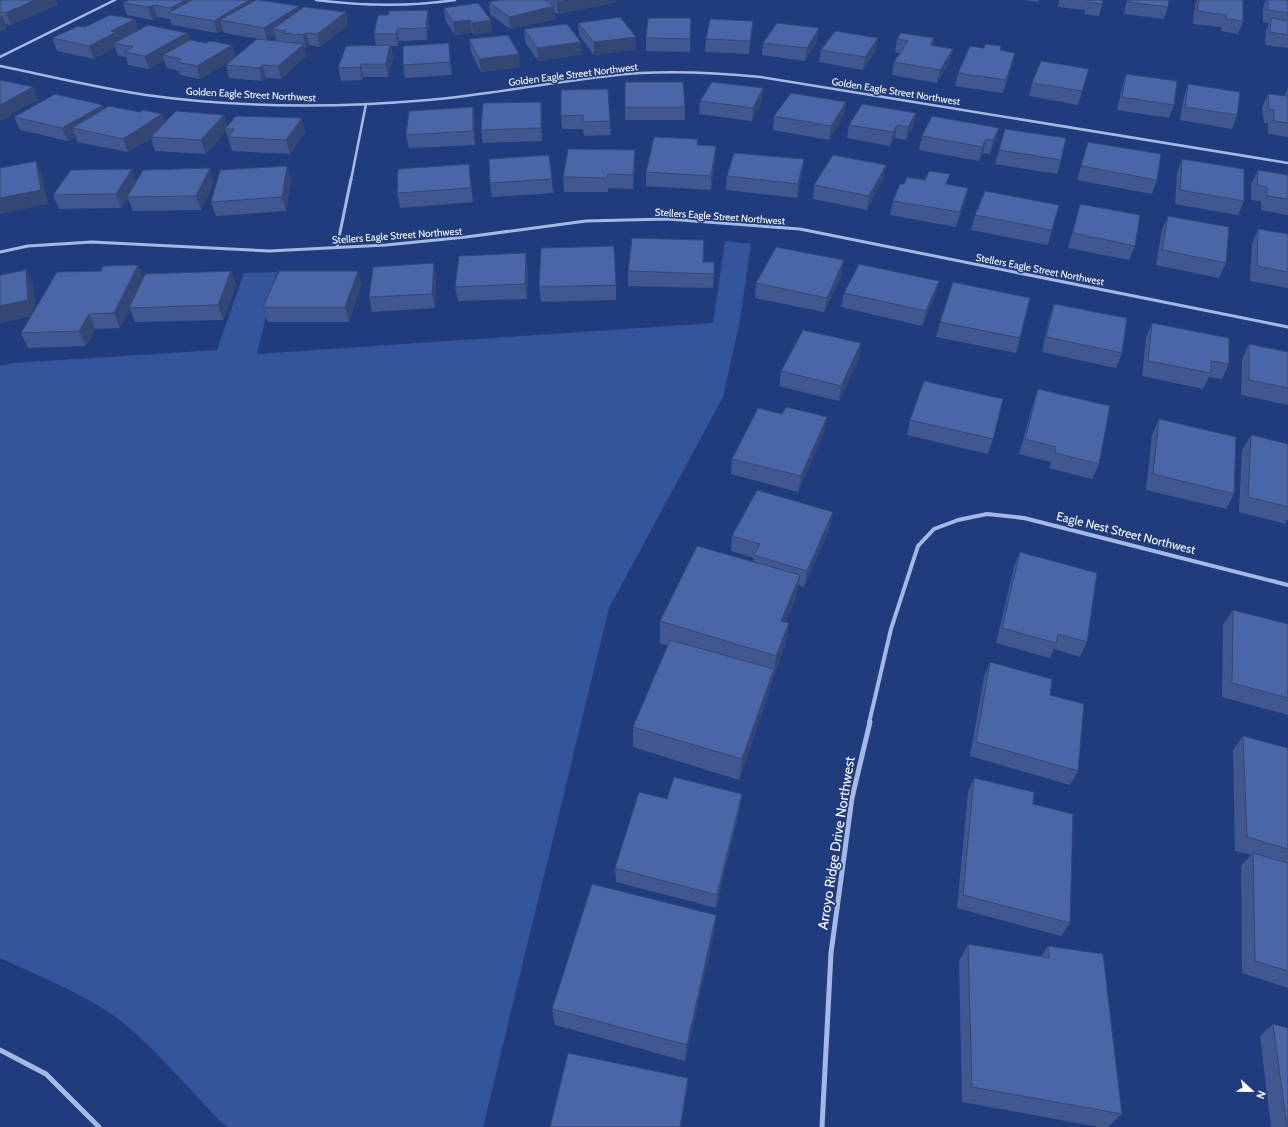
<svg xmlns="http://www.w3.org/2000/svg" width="1288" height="1127" viewBox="0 0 1288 1127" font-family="Cabin,sans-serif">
<rect width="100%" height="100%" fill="#213c7d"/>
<path fill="#34549b" d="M725 241 751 244 740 320 723 397 609 608 483 1127H228L220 1121C189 1089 160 1054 126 1025 94 998 39 976 0 958V366L14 363 217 350 244 273 277 272 257 354 713 323Z"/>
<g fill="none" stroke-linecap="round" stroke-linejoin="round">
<path stroke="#a5b9e6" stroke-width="2.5" d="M316 0C363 6 408 7 455 0
M0 57 115 0
M0 66C49 76 97 88 146 95 239 108 335 108 428 100 499 94 569 78 640 73 681 71 721 73 761 77L1288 163
M351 180 366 104"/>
<path stroke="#a5b9e6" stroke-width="3" d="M337 247 351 179
M0 252 28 246 92 242 269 251 386 245 466 237 586 221 667 219 800 229 1288 327"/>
<path stroke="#a5b9e6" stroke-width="4" d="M869 723 891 629 918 546 934 529 958 520 987 514 1024 518 1288 585"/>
<path stroke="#a5b9e6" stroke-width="5" d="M0 1050 46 1074 99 1127
M822 1127 831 953 852 798 870 722"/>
</g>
<path fill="#40588f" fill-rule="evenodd" d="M0 0 58 4 11 25 5 24 7 28 0 31Z
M129 0H251L252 2 299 6 300 10 348 25 320 47 309 45 306 48 304 47 306 56 281 79 266 78 262 81 229 78 226 65 229 62 200 79 180 75 179 71 167 68 164 60 149 69 128 65 126 57 118 56 115 47 94 59 57 51 52 38 85 27 135 19 138 30 187 33 190 41 206 43 232 45 235 57 265 40 224 33 223 30 217 33 172 25 170 19 157 17 152 20 127 15 123 3ZM275 35 276 41 267 40Z
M500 0H616V2L558 14 554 12 555 19 510 29 490 14 489 2Z
M1023 0H1039L1038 2Z
M1059 0H1103L1099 16 1084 14 1085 10 1058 7Z
M1127 0H1169L1168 7 1164 19 1124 14Z
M1197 0H1243V21L1238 34 1221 31 1222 27 1193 24 1195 4Z
M1266 0H1288V48L1265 45 1266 31 1269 23 1263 22V7Z
M478 3 492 32 473 35 472 32 455 35 445 20 444 8Z
M378 15 429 22 427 40 399 41 398 46H391L393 58 388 77H363L362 80 341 81 338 68 376 46 374 34Z
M691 18 690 52 646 51V38Z
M753 21 752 33 749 54 705 52 706 39Z
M578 23 636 49 594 55 579 35Z
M524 29 582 54 538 61 525 42Z
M934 38 933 46 950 62 937 83 892 75 894 62 900 53 895 52 897 39Z
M469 39 520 67 481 72 471 52Z
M817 41 805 61 762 55 763 43Z
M1001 46 1000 50 1015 53 1012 65 1003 93 955 86 958 73 984 48Z
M821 50H876L863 70 819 62Z
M450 56 452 75 405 78 403 65Z
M1089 69 1078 105 1029 96 1032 83Z
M1126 74 1174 105 1169 118 1117 110 1122 87Z
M625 82 685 107V120H625Z
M1188 84 1237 115 1232 129 1180 120 1184 97Z
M1288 87V137L1268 134V123H1264L1262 107 1268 94 1284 96Z
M763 88 762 101 752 121 699 114 700 101Z
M561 90 610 121 611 135 584 136 583 129H562L561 116Z
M846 102 844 115 829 140 773 130 774 116Z
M473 107 475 121V145L409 148 406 135Z
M104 109 165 123 227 126 305 132 290 154 232 151 226 131 206 154 155 151 151 138 128 152 77 142 76 137 68 141 20 130 14 117Z
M916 113 913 127 906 140 895 138 890 146 847 138 849 125Z
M542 115V141L483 143 481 130Z
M999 128 995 142 990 154 983 153 979 161 919 150 922 136Z
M1088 142 1157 180 1152 194 1077 180Z
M635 150V164L633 189 608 188V192H564L563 177Z
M999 150 1061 160 1057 174 995 164Z
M715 159 711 190 646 186V172Z
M804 159 802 173 797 198 726 190 727 176Z
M1182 159 1244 201 1238 215 1175 204 1177 173Z
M469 164 473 202 400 208 397 193Z
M886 165 883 179 867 210 813 199 814 185Z
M1258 170 1288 175V215L1261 210V201L1251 200V184Z
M291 179 286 211 216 216 211 202Z
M552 179 553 193 492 197 490 183Z
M136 181 214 182 201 210 133 211 128 198 121 208 59 209 53 195Z
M904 184H947L965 202 956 227 890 215 893 201Z
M1080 204 1135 246 1129 260 1068 248 1076 218Z
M975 215 1052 230 1048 245 971 230Z
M1168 216 1226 263 1219 278 1156 265 1162 230Z
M1258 229 1288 234V288L1250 281 1252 244Z
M703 262 714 274 713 288 628 286V271Z
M138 265 143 279 231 271 236 286 223 320 135 322 130 309 120 328 95 329 86 346 28 348 21 333 31 316 0 323 33 284 35 309 101 271Z
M528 268 527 299 458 301 455 287Z
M358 271 361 285 349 322H268L263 307Z
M842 274 824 312 755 298 756 283Z
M436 278 435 308 372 312 369 297Z
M939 281 935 296 922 326 841 307 844 293Z
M616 285V300L541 302 539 287Z
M1054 304 1122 353 1116 368 1042 352 1049 319Z
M940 322 1020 338 1016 353 936 337Z
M1152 323 1229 364 1222 379 1209 377 1203 389 1142 376 1146 338Z
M1249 344 1288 352V405L1241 395 1242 359Z
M859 358 839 401 779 386 781 371Z
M1038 389 1099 464 1092 479 1049 468 1051 462 1019 454 1033 404Z
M1159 419 1234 494 1226 509 1146 490 1152 435Z
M910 420 993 439 988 454 907 435Z
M824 432 798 492 731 474 732 459Z
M1251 435 1288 444V519L1285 524 1239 512 1242 450Z
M830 527 804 587 798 585 796 597 786 622 789 623 785 645 773 678H772L770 690 739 780 633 747V727L668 646 660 643V621L753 562 754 558 731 551 732 536Z
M1020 552 1087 642 1080 657 1054 649 1050 658 996 643 1014 567Z
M1233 610 1288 624V715L1222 697 1223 625Z
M990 662 1050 695 1078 771 1070 785 970 756 984 677Z
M1243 736 1288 748V988L1242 973 1241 866 1251 855 1235 851 1233 750Z
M974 778 1033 804 1070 923 1061 936 957 908 968 792Z
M742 794 740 808 716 908 616 882 615 868 667 799Z
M716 915 714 933 685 1061 555 1025 552 1009Z
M968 944 1041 956 1048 946 1122 1114 1108 1127H1099L962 1102 959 961Z
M1273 1024 1288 1127H1271L1260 1036Z"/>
<path fill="#344774" d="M35 0H56L58 4 11 25 6 13Z
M185 0H206L172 14 171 8Z
M249 0H251L254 11 220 20 223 30 217 33 214 21Z
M569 0H616V2L558 14 557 2Z
M153 5 157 17 152 20 148 7Z
M299 6 302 19 273 29 275 35 267 40 264 28Z
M554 6 555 19 510 29 509 17Z
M428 10 429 22 427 40 426 28Z
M346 12 348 25 320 47 317 34Z
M2 15 7 28 0 31V16Z
M135 19 139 32 114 43 115 47 94 59 89 46 111 31Z
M470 20 472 32 455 35 453 22Z
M491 20 492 32 473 35 472 23Z
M753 21 752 33 749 54 750 41Z
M819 28 817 41 805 61 807 48Z
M397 29 399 41 398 46 396 34Z
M187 33 191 45 163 55 164 60 149 69 145 56Z
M306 33 309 45 306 48 303 35Z
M636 37V49L594 55V42Z
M878 38 876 50 863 70 865 57Z
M934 38 932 51 930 45Z
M581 42 582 54 538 61 537 48Z
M449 43 450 56 452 75 450 62Z
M304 44 306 56 281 79 278 66Z
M232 45 236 58 200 79 197 66Z
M390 45 393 58 388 77 386 64Z
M953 49 950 62 937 83 940 70Z
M1015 53 1012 65 1003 93 1006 80Z
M519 54 520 67 481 72 479 59Z
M361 64 363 77 362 80 360 67Z
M263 65 266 78 262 81 259 68Z
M33 87 38 100 0 121V105Z
M763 88 762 101 752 121 753 108Z
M541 102 542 115V141L541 128Z
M846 102 844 115 829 140 831 126Z
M103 105 108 118 72 128 76 137 68 141 62 128Z
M473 107 475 121V145L473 131Z
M916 113 913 127 906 140 908 127Z
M162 114 167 128 128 152 123 139Z
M224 115 228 128 225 129 226 131 206 154 201 140Z
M302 118 305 132 290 154 286 140Z
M897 125 895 138 890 146 893 132Z
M999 128 995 142 990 154 993 140Z
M986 139 983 153 979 161 982 147Z
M716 146 715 159 711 190V176Z
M635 150V164L633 189V175Z
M804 159 802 173 797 198 798 184Z
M36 161 42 175 48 204 0 214V198Z
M886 165 883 179 867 210 869 196Z
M287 166 291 179 286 211 282 197Z
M210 168 214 182 201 210 196 196Z
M132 169 137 183 127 197 128 198 121 208 116 194Z
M968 188 965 202 956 227 960 212Z
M526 253 528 268 527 299 525 284Z
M844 260 842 274 824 312 827 298Z
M434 263 436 278 435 308 432 294Z
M138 265 144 280 129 308 130 309 120 328 114 313Z
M26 270 33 284 36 315 0 323V306Z
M231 271 236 286 223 320 218 305Z
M358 271 361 285 349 322 345 307Z
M939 281 935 296 922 326 926 311Z
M89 314 95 329 86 346 79 331Z
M861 343 859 358 839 401 841 386Z
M827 417 824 432 798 492 801 476Z
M833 512 830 527 804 587 807 571Z
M800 575 796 597 778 642 781 621Z
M789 623 785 645 773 678 776 656Z
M774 669 770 690 739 780 742 759Z
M742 794 740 808 716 908 717 895Z
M716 915 714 933 685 1061 687 1045Z
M688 1078 687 1093 681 1127H680Z"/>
<path fill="#4a66a6" stroke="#344774" d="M0 0H35L6 13 0 12Z
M129 0H185L171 8 153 5 148 7 123 3Z
M192 0H249L214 21 168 13Z
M256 0H259L299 6 264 28 220 20Z
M500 0H545L554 6 509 17 489 2Z
M554 0H569L557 2Z
M1088 0H1103L1102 4 1088 2Z
M1128 0H1169L1168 7 1128 2Z
M1199 0H1243V21L1226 19V15L1197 11Z
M1268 0H1288V13L1268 10Z
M478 3 491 20 472 23 470 20 453 22 444 8Z
M304 7 346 12 317 34 306 33 303 35 283 33 286 31 273 29Z
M428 10 426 28 397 29 396 34H374L378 15H388L389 11Z
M110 15 135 19 111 31 116 32 89 46 52 38 78 26 85 27Z
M620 17 636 37 594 42 578 23Z
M648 18H691L690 39 646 38Z
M1271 18 1288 21V35L1270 32Z
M710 19 753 21 750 41 706 39Z
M777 23 819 28 807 48 763 43Z
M567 24 581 42 537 48 524 29Z
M148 25 187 33 145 56 124 52 133 47 114 43Z
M835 31 878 38 865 57 821 50Z
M901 33 934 38 930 45 953 49 940 70 894 62 908 41 897 39Z
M508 35 519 54 479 59 469 39Z
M257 39 304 44 278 66 263 65 259 68 226 65Z
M190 40 206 43 210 41 232 45 197 66 176 62 181 59 163 55Z
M449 43 450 62 403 65V46Z
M985 44 1001 46 1000 50 1015 53 1006 80 958 73 970 46 984 48Z
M390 45 386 64H361L360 67 338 68 346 46Z
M1041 61 1089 69 1082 91 1032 83Z
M1126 74 1177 81 1174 105 1122 97Z
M0 80 33 87 0 105Z
M625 82H683L685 107H625Z
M712 82 763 88 753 108 700 101Z
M1188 84 1240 92 1237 115 1185 107Z
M608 89 610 121 583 122V115L561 116V90Z
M791 93 846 102 831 126 774 116Z
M55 94 103 105 62 128 14 117Z
M1268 94 1288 96V123L1274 121V110L1269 109Z
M541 102V128L481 130 483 103Z
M862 104 916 113 908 127 897 125 893 132 849 125Z
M109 106 140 112 143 110 162 114 123 139 72 128Z
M473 107V131L406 135 409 111Z
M176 111 224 115 201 140 151 137Z
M236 116 302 118 286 140 228 137 234 129H225Z
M932 116 999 128 993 140 986 139 982 147 922 136Z
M1005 129 1066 138 1061 160 999 150Z
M654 137 698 139 697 145 716 146 711 176 646 172Z
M1088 142 1161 154 1157 180 1081 166Z
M568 149 635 150 633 175 608 174 607 178 563 177Z
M734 153 804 159 798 184 727 176Z
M549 155 552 179 490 183 489 159Z
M833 155 886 165 869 196 814 185Z
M1182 159 1244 169V201L1180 190Z
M36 161 41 190 0 198V168Z
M469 164 471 188 397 193 398 169Z
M287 166 282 197 211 202 220 170Z
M210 168 196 196 127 197 143 170Z
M132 169 116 194 53 195 71 170Z
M1258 170 1288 175V199L1267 196V187L1257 185Z
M929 171 950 174 946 184 968 188 960 212 893 201 900 184H904L907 177 925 180Z
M985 191 1059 205 1052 230 975 215Z
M1080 204 1140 215 1135 246 1073 233Z
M1168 216 1229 227 1226 263 1162 250Z
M1258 229 1288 234V272L1257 266Z
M632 238 704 240 703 262H714V274L628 271Z
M614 246 616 285 539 287 541 248Z
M776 247 844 260 827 298 756 283Z
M526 253 525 284 455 287 459 256Z
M434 263 432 294 369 297 373 267Z
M859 264 939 281 926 311 844 293Z
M138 265 114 313 89 314 79 331 21 333 57 272 101 271 103 266Z
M26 270 28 300 0 306V275Z
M231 271 218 305 129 308 145 274Z
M279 271H358L345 307H263Z
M953 282 1030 298 1020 338 940 322Z
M1054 304 1127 318 1122 353 1046 337Z
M1152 323 1229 338V364L1211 361V373L1148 361Z
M803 330 861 343 841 386 781 371Z
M1249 344 1288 352V388L1249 380Z
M924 381 1003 399 993 439 910 420Z
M1038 389 1110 406 1099 464 1055 453 1056 447 1025 439Z
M786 407 827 417 801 476 732 459 758 408 782 414Z
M1159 419 1236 437 1234 494 1153 474Z
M1251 435 1288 444V507L1248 497Z
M757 490 833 512 807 571 754 555 760 544 732 536Z
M697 546 800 575 781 621 789 623 776 656 660 621Z
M1020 552 1097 573 1087 642 1058 634 1056 643 1002 628Z
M1233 610 1288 624V698L1232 683Z
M670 640 774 669 742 759 633 727Z
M990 662 1052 679 1050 695 1084 704 1078 771 976 742Z
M1243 736 1288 748V849L1247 837Z
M674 777 742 794 717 895 615 868 639 792 667 799Z
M974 778 1034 792 1033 804 1073 814 1070 923 963 895Z
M1253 853 1288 863V971L1255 961Z
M592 884 716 915 687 1045 552 1009Z
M968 944 1049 958 1048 946 1103 954 1122 1114 972 1087Z
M1273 1024 1288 1028V1127H1287Z
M568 1053 688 1078 680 1127H550Z"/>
<g text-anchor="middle" stroke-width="3.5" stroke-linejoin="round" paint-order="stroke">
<g font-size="10" fill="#fff" stroke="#213c7d">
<text transform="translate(573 74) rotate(-7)" y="4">Golden Eagle Street Northwest</text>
<text transform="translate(896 91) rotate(9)" y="4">Golden Eagle Street Northwest</text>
<text transform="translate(251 94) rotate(3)" y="4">Golden Eagle Street Northwest</text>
<text transform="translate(720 216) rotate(4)" y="4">Stellers Eagle Street Northwest</text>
<text transform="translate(397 235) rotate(-4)" y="4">Stellers Eagle Street Northwest</text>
<text transform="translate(1040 269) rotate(11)" y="4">Stellers Eagle Street Northwest</text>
</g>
<g font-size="12" fill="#fff" stroke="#213c7d">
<text transform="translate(1126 533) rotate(14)" y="4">Eagle Nest Street Northwest</text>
</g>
<g font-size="14" fill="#fff" stroke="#213c7d">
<text transform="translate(836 843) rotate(-81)" y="5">Arroyo Ridge Drive Northwest</text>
</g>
</g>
<g transform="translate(1252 1091) rotate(112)" stroke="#213c7d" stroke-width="3" paint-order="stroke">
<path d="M0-3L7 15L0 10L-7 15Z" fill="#ffffff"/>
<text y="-6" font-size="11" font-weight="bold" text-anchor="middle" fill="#ffffff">N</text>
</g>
</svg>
